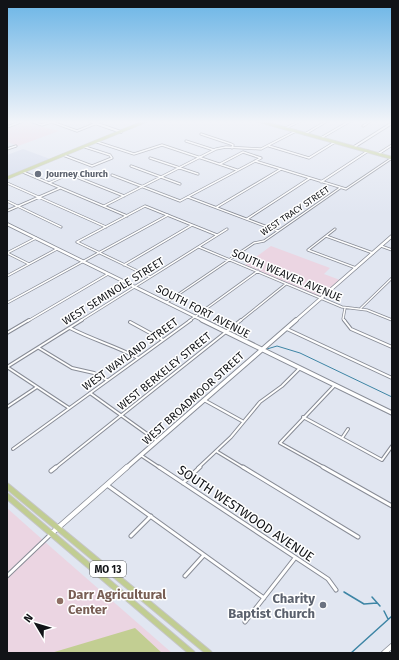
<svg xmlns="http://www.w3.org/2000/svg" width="399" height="660" viewBox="0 0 399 660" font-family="'Fira Sans',sans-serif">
<rect width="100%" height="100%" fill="#e1e6f1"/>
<path fill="#d2d9eb" d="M23 149 50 159 7 177V162H9L7 161V155Z"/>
<path fill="#ebd5e2" d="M27 121 39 126 59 131 18 146 7 142V128Z
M271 246 330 268 324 274 340 280 322 295 318 296 245 265Z
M7 508 53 549 172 653H7Z"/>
<path fill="#c2ce92" d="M135 628 162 653H50H51Z"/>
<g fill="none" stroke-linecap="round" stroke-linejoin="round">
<path stroke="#3d85a5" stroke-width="1" d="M267 349 277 346 300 353 392 397"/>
<path stroke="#3d85a5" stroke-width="1.5" d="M344 592 364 604 377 603
M372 597 380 606
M384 611 388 619
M351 653 392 616"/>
<g stroke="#888c96" stroke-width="3">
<path id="minor-far2" d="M30 121 42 125 54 121
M52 122 77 131 102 121
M363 126 371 121
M7 127 23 121
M286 128 300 121
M201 134 231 144 233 145 232 148
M305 134 327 121
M321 138 350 121
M186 141 214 150
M97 142 134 154 162 145 237 170
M269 146 309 158 335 142
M7 149 16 146
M378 154 392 145
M63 155 92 166 112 158 110 155 85 147
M150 158 198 174
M255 161 346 189 392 158
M131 166 180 184
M23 172 127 216
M112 175 180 201 261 158 243 152 220 164
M321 182 368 151
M7 183 106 227
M49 183 69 174 124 196
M188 197 278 231
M7 201 61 227
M104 206 216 149 226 147 261 149 296 131
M217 207 281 169
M7 211 60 188
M247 219 310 178
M326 236 373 253
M77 242 145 206 217 235
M77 242 150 277
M381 246 392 250
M199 247 342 307 367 310 392 320
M308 250 356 268
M308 250 335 229
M7 253 36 238
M7 253 29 264
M124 265 192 225
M7 276 57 249
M167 302 254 243 264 241 340 188
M7 303 168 215
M361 308 392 278
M28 321 108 274
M80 321 227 229
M189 321 258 271
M240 321 286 284
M345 321 343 319 345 308"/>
</g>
<g stroke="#888c96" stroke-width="4">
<path id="minor-far1" d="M344 320 351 329 392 347
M130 322 163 340
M70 328C93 340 116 346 138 358
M287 329 392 378
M7 333 29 320
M39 348 72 368 94 373 107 380
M7 367 82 320
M7 367 69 408
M90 393 157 441
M204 400 242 421
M7 407 37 387
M303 417 382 460 392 446
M342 438 348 429
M13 449 191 320
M216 451 244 468
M142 456 160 468
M55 468 241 320
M198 468 231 437 260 402 282 386 299 369
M325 468 280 443 334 386"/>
</g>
<g stroke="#888c96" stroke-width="5">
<path id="minor" d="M159 467 328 579 336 590
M243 467 358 537
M323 467 392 506
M51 471 56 467
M183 483 200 467
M107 485 264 598
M131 536 151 516
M7 576 51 534
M185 576 204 555
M245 622 295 558"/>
</g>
<g stroke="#888c96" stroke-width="3.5">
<path id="tertiary-far3" d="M354 147 392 123"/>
</g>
<g stroke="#888c96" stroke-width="4">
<path id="tertiary-far2" d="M7 224 204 321
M295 321 392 236"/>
</g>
<g stroke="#888c96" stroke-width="5.5">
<path id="tertiary-far1" d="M202 320 392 413
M126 468 296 320"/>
</g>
<g stroke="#888c96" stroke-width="6">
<path id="tertiary" d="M52 533 127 467"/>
</g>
<g stroke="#888c96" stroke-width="3.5">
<path id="secondary-far1" d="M89 121 121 132"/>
</g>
<g stroke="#888c96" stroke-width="6">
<path id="secondary" d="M384 653 392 646"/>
</g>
<g stroke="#c6c6c7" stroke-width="4">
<path id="primary-far1" d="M259 121 392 158
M7 178 146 121"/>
</g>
<g stroke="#c6c6c7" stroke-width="7">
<path id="primary" d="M7 486 209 653
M7 496 192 653"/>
</g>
<use href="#minor-far2" stroke="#fff" stroke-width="1.5"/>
<use href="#minor-far1" stroke="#fff" stroke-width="2"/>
<use href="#minor" stroke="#fff" stroke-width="3"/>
<use href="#tertiary-far3" stroke="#fff" stroke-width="2"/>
<use href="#tertiary-far2" stroke="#fff" stroke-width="2.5"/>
<use href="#tertiary-far1" stroke="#fff" stroke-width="3.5"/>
<use href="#tertiary" stroke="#fff" stroke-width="4.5"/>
<use href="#secondary-far1" stroke="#fff" stroke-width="2"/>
<use href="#secondary" stroke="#fff" stroke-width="4.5"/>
<use href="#primary-far1" stroke="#c1cd92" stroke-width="2.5"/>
<use href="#primary" stroke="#c1cd92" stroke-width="5"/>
</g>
<linearGradient id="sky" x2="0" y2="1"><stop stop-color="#6bb5e6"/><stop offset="0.57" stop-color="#f2f4f9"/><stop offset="1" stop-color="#f2f4f9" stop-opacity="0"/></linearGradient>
<rect width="399" height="214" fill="url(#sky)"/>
<g fill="#6b7280" stroke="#fff" stroke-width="1.5">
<circle cx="38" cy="174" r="4"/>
<circle cx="323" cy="605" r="4"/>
</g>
<circle fill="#8d6e63" stroke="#fff" stroke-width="1.5" cx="60" cy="601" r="4"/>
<g text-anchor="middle" stroke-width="3" stroke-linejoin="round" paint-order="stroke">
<g font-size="9" font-weight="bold" fill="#5b616d" stroke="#fff" text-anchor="start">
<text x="46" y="177">Journey Church</text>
</g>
<g font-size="9" fill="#111317" stroke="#fff">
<text transform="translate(295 211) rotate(-34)" y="3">WEST TRACY STREET</text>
</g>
<rect fill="#fff" stroke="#585a5d" stroke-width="1" x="90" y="561" width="36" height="16" rx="3"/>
<g font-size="10" font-weight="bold" fill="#111317">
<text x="108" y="573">MO 13</text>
</g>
<g font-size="11" fill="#111317" stroke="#fff">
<text transform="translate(287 275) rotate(23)" y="4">SOUTH WEAVER AVENUE</text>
<text transform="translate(113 291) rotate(-32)" y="4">WEST SEMINOLE STREET</text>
<text transform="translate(203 311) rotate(27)" y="4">SOUTH FORT AVENUE</text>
<text transform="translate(130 354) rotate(-36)" y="4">WEST WAYLAND STREET</text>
<text transform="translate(164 371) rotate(-39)" y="4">WEST BERKELEY STREET</text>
<text transform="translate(193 398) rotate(-42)" y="4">WEST BROADMOOR STREET</text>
</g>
<g font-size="13" fill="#111317" stroke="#fff">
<text transform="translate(246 513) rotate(34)" y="5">SOUTH WESTWOOD AVENUE</text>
</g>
<g font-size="13" font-weight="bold" fill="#785e54" stroke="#fff" text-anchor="start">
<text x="68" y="599">Darr Agricultural<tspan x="68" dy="15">Center</tspan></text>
</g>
<g font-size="13" font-weight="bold" fill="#5b616d" stroke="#fff" text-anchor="end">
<text x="315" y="603">Charity<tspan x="315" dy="15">Baptist Church</tspan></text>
</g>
</g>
<rect width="399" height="660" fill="none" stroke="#111317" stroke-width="16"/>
<g transform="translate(36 624) rotate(308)" stroke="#ffffff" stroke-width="3" paint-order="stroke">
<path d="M0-3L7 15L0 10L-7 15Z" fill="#111317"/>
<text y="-6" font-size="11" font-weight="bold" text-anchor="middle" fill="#111317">N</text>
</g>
</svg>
